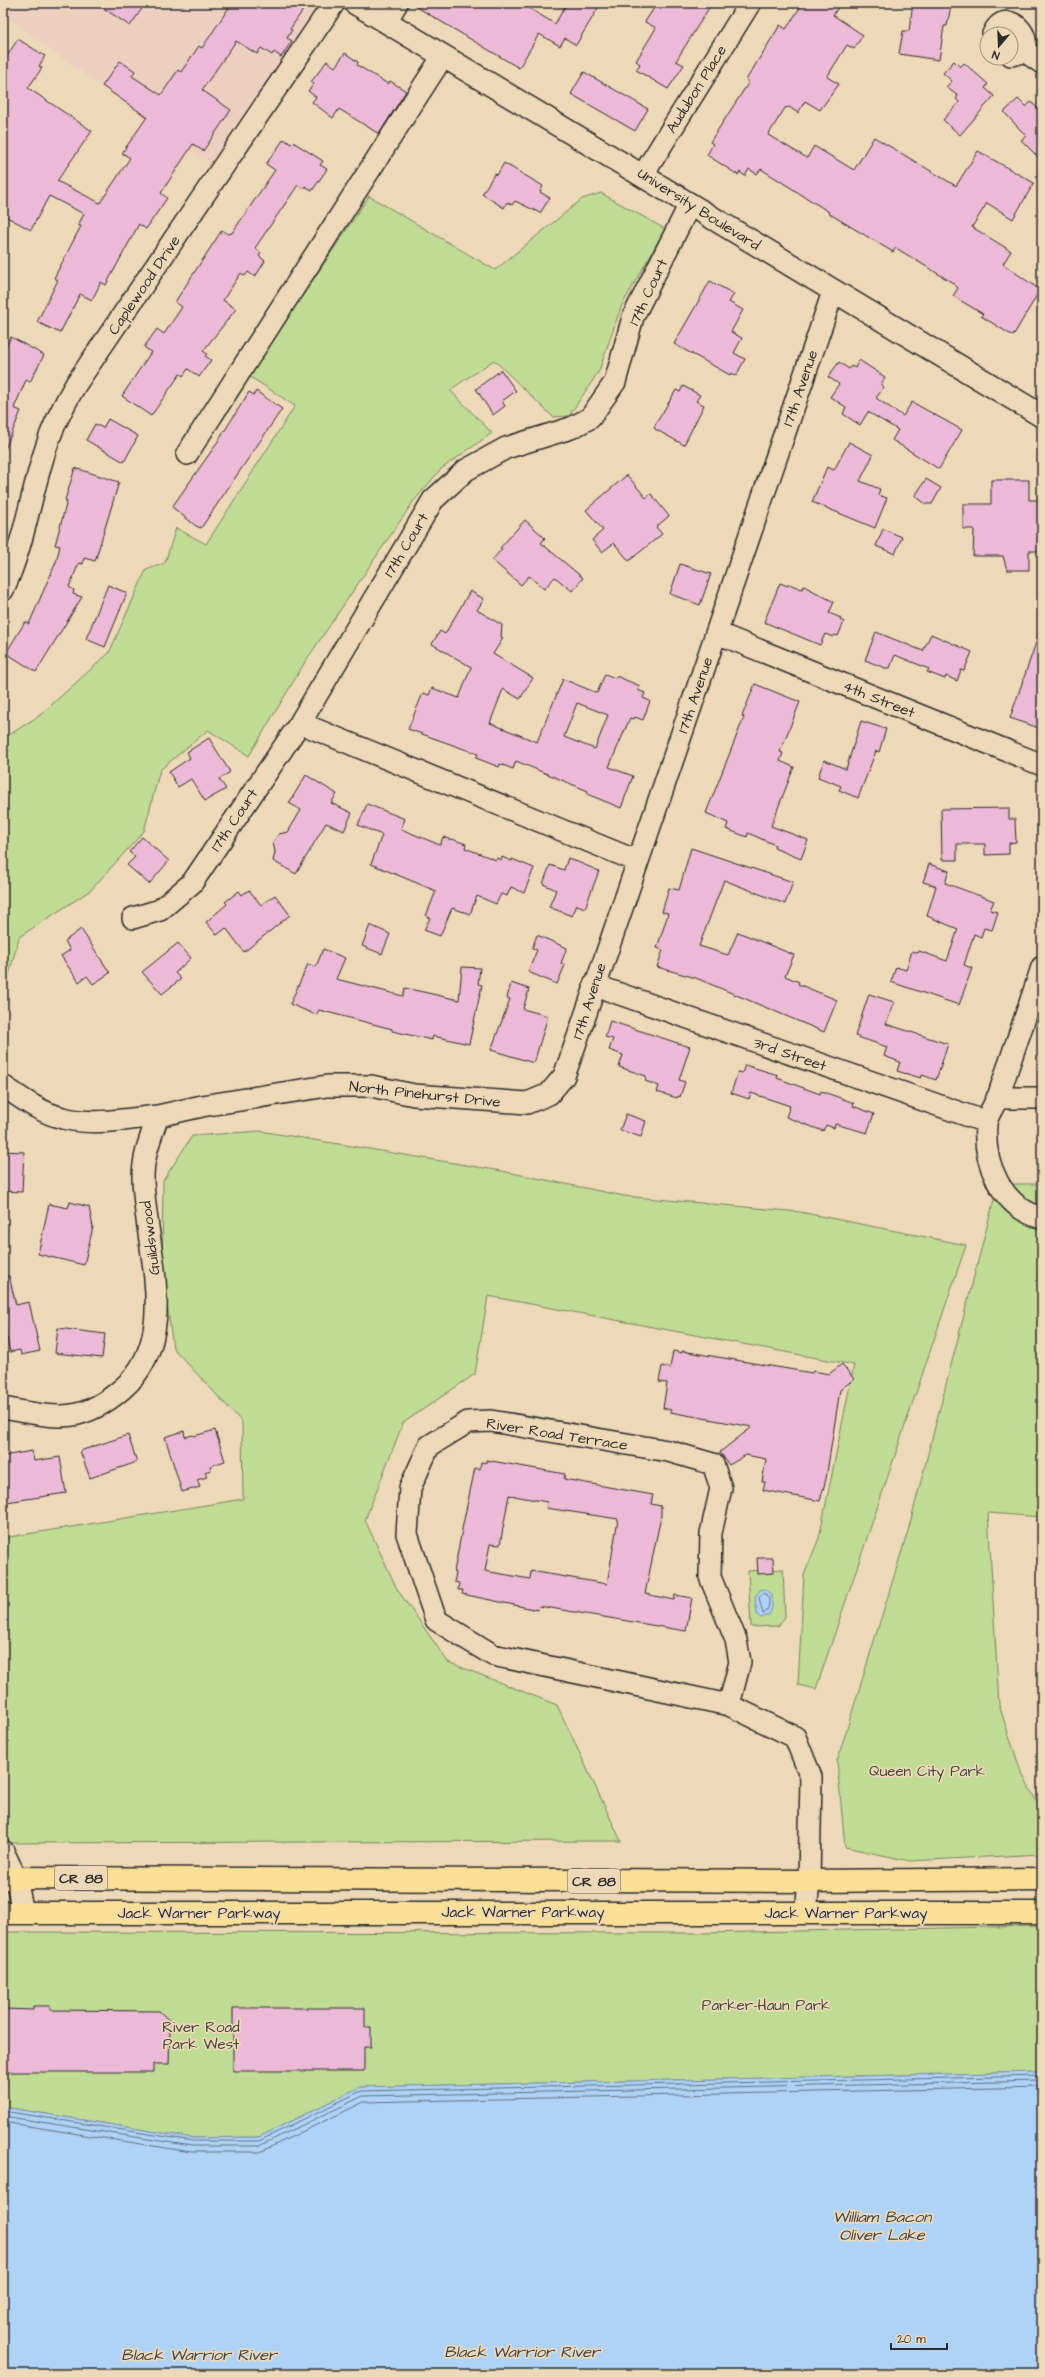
<svg xmlns="http://www.w3.org/2000/svg" width="1045" height="2377" viewBox="0 0 1045 2377" font-family="'Architects Daughter',sans-serif">
<rect width="100%" height="100%" fill="#edd8b7"/>
<filter id="ink" filterUnits="userSpaceOnUse"><feTurbulence type="fractalNoise" baseFrequency=".025" numOctaves="2"/><feDisplacementMap in="SourceGraphic" scale="8" xChannelSelector="R" yChannelSelector="G"/><feConvolveMatrix kernelMatrix="1 2 1 2 8 2 1 2 1" color-interpolation-filters="sRGB"/></filter>
<g filter="url(#ink)">
<path fill="#edcfc0" d="M3 3H323L212 166 3 15Z"/>
<path fill="#c0db93" stroke="#76835f" d="M601 193 665 229 621 307 599 371 569 416 553 417 494 360 450 390 492 433 441 469 413 502 305 662 249 756 208 730 160 770 144 831 91 890 19 937 3 998V739L40 715 109 653 146 570 165 563 176 528 206 544 295 406 249 376 369 196 495 270 582 199Z
M260 1131 502 1171 624 1196 800 1212 966 1245 816 1689 798 1685 804 1575 819 1538 854 1365 488 1296 475 1374 403 1423 365 1520 397 1589 448 1662 557 1705 621 1841 3 1843V1538L243 1499 242 1422 173 1348 162 1267 163 1181 192 1136Z
M998 1184H1042V1517L988 1513 999 1705 1021 1772 1042 1812V1854L910 1861 845 1847 837 1761 908 1531Z
M783 1569 785 1617 778 1626 751 1627 748 1571Z
M1042 1926V2072L360 2087 259 2137 193 2138 3 2107V1932L701 1933Z"/>
<path fill="#aed3f7" stroke="#7a90a5" d="M764 1589 772 1594V1608L769 1615 761 1618 757 1615 755 1597 760 1590Z
M1042 2072V2374H3V2107L193 2138 259 2137 360 2087Z"/>
<g fill="none" stroke-linecap="round" stroke-linejoin="round">
<path stroke="#5f6e7d" stroke-width="1" d="M764 1593 768 1596C770 1602 769 1611 763 1614L759 1598Z
M3 2111 193 2141H259L361 2091 1042 2076
M3 2116 192 2146H259L363 2096 1042 2081
M3 2122 191 2152H260L364 2102 1042 2087"/>
</g>
<path fill="#ecb9d6" stroke="#2b2b2b" fill-rule="evenodd" d="M96 3H146L130 26Z
M232 3H308L290 29 292 30 287 38 292 41 281 57 274 52 272 55 261 48 257 54 236 41 202 90 231 110 203 151 193 144 161 193 167 198 146 229 139 224 106 285 101 282 92 300 80 294 60 333 37 322 58 280 54 278 81 226 78 225 84 214 49 196 31 230 3 215V62L18 39 45 56 39 66 42 68 28 88 92 131 57 181 100 203 130 158 122 153 147 117 102 86 120 61 135 71 132 76 161 95 178 70 181 72 199 46 202 48Z
M410 3H532L529 8 555 24 567 3H601L576 45 565 38 560 46 539 34 519 68Z
M657 3H712L676 61 684 65 668 89 636 70 640 64 636 61 656 28 645 22Z
M803 3H841L833 15 863 35 854 49 847 45 827 77 839 84 820 110 805 101 798 113 789 107 785 108 768 135 807 158 814 146 854 170 874 137 956 186 978 151 1034 183 1013 219 987 203 972 227 1011 251 1003 264 1040 290 1013 336 981 316 983 314 953 296 958 288 953 283 896 248 893 252 828 213 829 212 761 169 757 174 749 169 745 176 740 172 738 175 707 155 713 144 710 142 749 82 746 80 780 25 786 29Z
M913 3H945V5L951 6 947 26H944L939 60 899 54 903 31H909Z
M345 53 358 62 357 65 388 84 390 81 406 91 379 134 339 109 333 118 312 102 316 97 308 91 314 84 311 82 327 61 335 67Z
M954 61 960 67 964 63 988 84 985 88 994 96 960 135 943 120 959 102 956 99 958 96 946 87 952 81 943 73Z
M584 72 648 109 635 131 571 94Z
M1018 99 1026 107 1031 102 1042 112V161L1021 140 1026 136 1004 112Z
M284 139 291 144 293 142 323 161 320 165 327 169 312 191 305 186 303 189 298 185 255 248 261 253 259 256 265 261 255 277 248 272 245 276 241 273 223 300 236 309 203 351 207 354 205 356 211 360 199 377 188 369 183 376 180 374 151 416 122 396 151 352 144 347 157 329 164 334 182 307 175 302 222 230 228 234 232 233 275 170 266 164Z
M504 163 543 186 540 192 550 198 540 213 515 201 512 205 507 202 504 208 482 194 495 173 497 175Z
M710 281 734 294 729 302 743 310 731 332 742 338 734 353 745 359 736 376 731 373 730 375 674 344Z
M11 337 44 355 30 382 26 380 14 408 21 411 3 454V351Z
M859 360 885 377 881 385 884 387 876 398 903 416 912 402 962 430 939 469 892 440 898 430 868 412 860 425 843 414 846 407 830 397 839 384 828 377 839 362 849 369 851 366 855 368Z
M501 370 516 391 502 401 505 406 493 415 476 389Z
M683 386 700 395 696 401 704 405 684 445 655 429 654 427 676 390 680 392Z
M256 391 282 409 201 528 196 526 172 507 215 446 249 392 254 395Z
M108 419 138 436 124 462 86 440 95 424 103 428Z
M849 442 873 455 860 481 880 489 878 495 887 498 875 528 812 502 827 467 834 470Z
M75 468 119 482 95 561 84 558 83 564 79 563 69 587 74 590 73 594 82 597 36 672 6 653 25 622 29 624 56 562 60 546 55 545 67 501 65 500Z
M627 475 646 498 651 494 669 516 656 527 662 534 629 561 614 543 602 552 592 540 603 530 586 510Z
M926 479 941 488 932 504H926L915 496Z
M991 480H1029V500H1042V551H1029V570H1007L1003 556H973L974 529H963V504H991Z
M525 520 545 538 541 543 583 578 572 591 555 577 544 589 529 576 521 585 492 560 502 549 500 548Z
M883 529 902 537 895 554 876 546Z
M680 564 711 574 700 605 670 594Z
M780 583 788 586 789 584 802 589 804 586 834 602 829 613 841 618 840 620 844 622 838 636 834 635 833 637 825 634 820 645 764 622Z
M108 585 127 593 105 647 86 639Z
M470 591 484 599 477 610 502 625 501 637 503 638 493 654 533 678 520 699 503 689 490 723 537 742 563 679 597 693 605 674 615 678 616 676 640 686 638 690 645 693 643 698 650 701 643 720 635 717 634 719 630 718 609 767 633 776 621 808 587 794 588 791 516 761 513 769 500 764 499 767 476 758 478 754 408 729 423 693 429 695 432 688 459 698 471 667 432 644 440 631 445 634ZM577 703 608 715 595 749 564 737Z
M1040 631H1042V729L1010 718Z
M876 632 923 651 931 634 972 652 964 671 961 670 957 681 946 676 945 679 927 672 929 669 895 655 890 668H885L865 660Z
M755 684 800 702 780 752 783 753 780 761 794 767 771 826 808 840 801 859 774 848 775 845 748 833 747 837 726 829 728 823 706 813 744 717 742 716Z
M861 721 886 729 879 752 876 751 858 798 839 790 841 786 818 777 824 760 846 769Z
M209 738 230 772 219 779 226 789 205 801 191 779 178 787 169 772 190 758 187 752Z
M306 775 337 794 331 803 352 813 344 831 326 823 296 874 273 861 275 852 273 842 279 834 288 832 301 810 289 803Z
M367 804 405 819 401 829 440 845 443 837 452 840V839L466 844 465 848 496 860 497 858 501 860 502 857 512 861V859L534 868 524 893 511 887 507 896 501 894 496 904 477 896 470 914 452 908 440 936 424 930 430 918 426 916 436 891 371 864 382 835 358 825Z
M1009 808V819H1015L1016 842 1009 843V854L985 855V844H957V860H942L941 809Z
M142 837 169 861 149 884 127 865 135 857 129 852Z
M691 848 793 882 785 904 724 880 699 946 728 955 738 932 794 955 785 976 799 982 798 984 837 1000 824 1032 696 978 657 967 663 950 657 948 667 917 668 913 662 912 669 888 679 890Z
M568 858 599 871 585 908 577 905 572 916 549 907 556 890 543 884 550 865 564 870Z
M929 864 949 871 945 883 994 901 990 910 998 912 992 930 984 928 981 937 974 934 964 965 972 968 959 1005 891 982 896 967 906 970 912 951 918 953 919 951 947 961 958 929 927 916 936 886 923 882Z
M249 890 261 905 275 895 290 915 244 952 226 928 217 935 206 922 227 904 225 902 239 891 242 895Z
M370 925 390 934 382 954 362 946Z
M81 929 110 973 93 984 87 976 79 982 61 956 70 950 65 941Z
M537 935 567 948 561 963 565 965 557 984 528 972 537 950 532 948Z
M178 943 191 958 175 973 181 979 162 994 142 972Z
M323 949 345 958 336 979 403 996 405 988 459 1000 462 967 480 968 478 984 482 985 469 1044 433 1036 432 1040 392 1031V1029L319 1010 316 1015 290 1004 308 964 316 967Z
M511 983 529 989 523 1009 548 1016 534 1063 491 1050 510 999 507 998Z
M869 994 894 1002 886 1024 948 1044 936 1080 922 1075 921 1078 897 1071 900 1062 884 1056 887 1047 855 1036Z
M610 1021 690 1047 679 1080 685 1082 680 1097 678 1096 677 1098 657 1092 659 1086 645 1081 646 1076 619 1067 623 1055 609 1050 613 1039 605 1037Z
M745 1065 778 1075 777 1078 820 1094 821 1091 854 1103 853 1106 874 1114 867 1133 835 1124 834 1128 826 1125 823 1131 786 1117 790 1106 751 1093 749 1099 731 1093 738 1072 742 1073Z
M626 1114 646 1121 641 1137 620 1130Z
M3 1151 24 1152 22 1192 3 1191Z
M70 1202 89 1207 93 1227 84 1265 38 1254 49 1204 68 1208Z
M9 1276 16 1305 29 1302 40 1351 21 1355 20 1350 10 1352 7 1338 3 1339V1277Z
M58 1328 105 1334 102 1358 55 1353Z
M673 1351 682 1353V1351L812 1373 813 1371 829 1374 842 1364 854 1379 840 1390 826 1479 820 1501 763 1490 765 1482H762L766 1459 746 1455 729 1465 720 1452 752 1427 670 1412 671 1410 663 1408 667 1383 659 1382 662 1366 670 1368Z
M215 1430 225 1461 210 1466 211 1470 205 1472 207 1477 197 1480 200 1487 182 1492 165 1437 184 1431 185 1437 193 1435 194 1436Z
M128 1435 137 1462 90 1478 80 1451Z
M32 1451 34 1461 60 1457 66 1493 7 1502 3 1477V1456Z
M486 1460 565 1474 564 1479 653 1495 651 1504 661 1506V1516L645 1594 674 1600 675 1595 692 1598 686 1631 539 1606 538 1610 462 1594 463 1590H458L459 1583 454 1582 456 1573 454 1572 463 1524 475 1468 480 1469 481 1462 486 1463ZM509 1495 547 1502 546 1508 618 1519 607 1584 531 1571 530 1579 485 1571 490 1544 500 1545Z
M757 1558H773L774 1573 758 1574Z
M33 2006H50V2010L159 2011 174 2025 170 2030 169 2064H153V2072H3V2009L33 2010Z
M233 2008H365V2027H371V2047H364V2071H233Z"/>
<g fill="none" stroke-linecap="round" stroke-linejoin="round">
<g stroke="#2b2b2b" stroke-width="24">
<path id="street" d="M386 22 397 3
M993 34C1009 0 1045 51 1011 55
M1023 50 1042 63
M643 175 750 3
M187 454 443 56
M3 590C25 543 31 490 48 442 55 421 65 403 76 384L334 3
M717 633 1042 765
M300 723 637 861
M133 918 160 910 192 883 300 723 433 500 466 470 506 448 571 428 590 418 615 382 633 317 690 204
M1042 967C1028 1010 1013 1052 999 1094 996 1104 987 1114 986 1124 983 1163 1001 1207 1042 1218
M594 985 986 1122
M3 1086C21 1098 41 1113 63 1118 94 1126 127 1119 158 1116 151 1136 143 1156 143 1178 144 1245 183 1337 122 1389 79 1426 55 1417 3 1408
M997 1098H1042
M158 1116 202 1106 327 1086H371L414 1095 527 1103 549 1094 564 1076 572 1054 833 292
M491 1421 668 1451 713 1464 721 1488 711 1533 710 1577 736 1640 740 1662 729 1705 493 1655 436 1620 407 1534 410 1488 429 1446 468 1422Z
M729 1705 795 1737 811 1777 809 1881 806 1913
M3 1851 16 1878 23 1913"/>
</g>
<g stroke="#2b2b2b" stroke-width="25">
<path id="secondary" d="M355 3 1042 416"/>
</g>
<g stroke="#2b2b2b" stroke-width="25">
<path id="primary" d="M3 1878 809 1881 1042 1879
M3 1913H1042"/>
</g>
<use href="#street" stroke="#edd8b7" stroke-width="21"/>
<use href="#secondary" stroke="#edd8b7" stroke-width="22"/>
<use href="#primary" stroke="#fadf96" stroke-width="22"/>
</g>
</g>
<g text-anchor="middle" stroke-width="3.5" stroke-linejoin="round" paint-order="stroke">
<g fill="#edd8b7" stroke="#655f55" stroke-width="1">
<rect x="55" y="1866" width="52" height="24" rx="3"/>
<rect x="568" y="1869" width="52" height="24" rx="3"/>
</g>
<g font-size="14" font-weight="bold" fill="#2b2b2b">
<text x="81" y="1883">CR 88</text>
<text x="594" y="1886">CR 88</text>
</g>
<g font-size="15" fill="#2b2b2b" stroke="#edd8b7">
<text transform="translate(696 89) rotate(-58)" y="5">Audubon Place</text>
<text transform="translate(699 209) rotate(32)" y="5">University Boulevard</text>
<text transform="translate(144 285) rotate(-56)" y="5">Caplewood Drive</text>
<text transform="translate(648 292) rotate(-65)" y="5">17th Court</text>
<text transform="translate(800 388) rotate(-71)" y="5">17th Avenue</text>
<text transform="translate(406 545) rotate(-59)" y="5">17th Court</text>
<text transform="translate(695 695) rotate(-71)" y="5">17th Avenue</text>
<text transform="translate(879 699) rotate(22)" y="5">4th Street</text>
<text transform="translate(234 820) rotate(-56)" y="5">17th Court</text>
<text transform="translate(589 1001) rotate(-72)" y="5">17th Avenue</text>
<text transform="translate(790 1054) rotate(19)" y="5">3rd Street</text>
<text transform="translate(425 1094) rotate(6)" y="5">North Pinehurst Drive</text>
<text transform="translate(150 1238) rotate(-97)" y="5">Guildswood</text>
<text transform="translate(557 1434) rotate(9)" y="5">River Road Terrace</text>
<text x="523" y="1917">Jack Warner Parkway</text>
<text x="199" y="1918">Jack Warner Parkway</text>
<text x="846" y="1918">Jack Warner Parkway</text>
</g>
<g font-size="15" fill="#41453b" stroke="#edd8b7">
<text x="927" y="1776">Queen City Park</text>
<text x="766" y="2010">Parker-Haun Park</text>
<text x="201" y="2032">River Road<tspan x="201" dy="17">Park West</tspan></text>
</g>
<g font-size="16" font-style="italic" fill="#3f444a" stroke="#edd8b7">
<text x="882" y="2222">William Bacon<tspan x="882" dy="18">Oliver Lake</tspan></text>
<text x="522" y="2357">Black Warrior River</text>
<text x="199" y="2360">Black Warrior River</text>
</g>
</g>
<rect width="1045" height="2377" fill="none" stroke="#edd8b7" stroke-width="16"/>
<rect x="8" y="8" width="1029" height="2361" fill="none" stroke="#2b2b2b" stroke-width="1.5" filter="url(#ink)"/>
<g transform="translate(999 46) rotate(199)"><circle r="19" fill="#edd8b7" stroke="#9f937f"/>
<path d="M0-3L7 15L0 10L-7 15Z" fill="#2b2b2b"/>
<text y="-6" font-size="11" font-weight="bold" text-anchor="middle" fill="#2b2b2b">N</text>
</g>
<path d="M891 2343v6h56v-6" fill="none" stroke="#2b2b2b" stroke-width="2"/>
<text x="897" y="2343" font-size="12" fill="#2b2b2b" stroke="#edd8b7" stroke-width="3" paint-order="stroke">20 m</text>
</svg>
